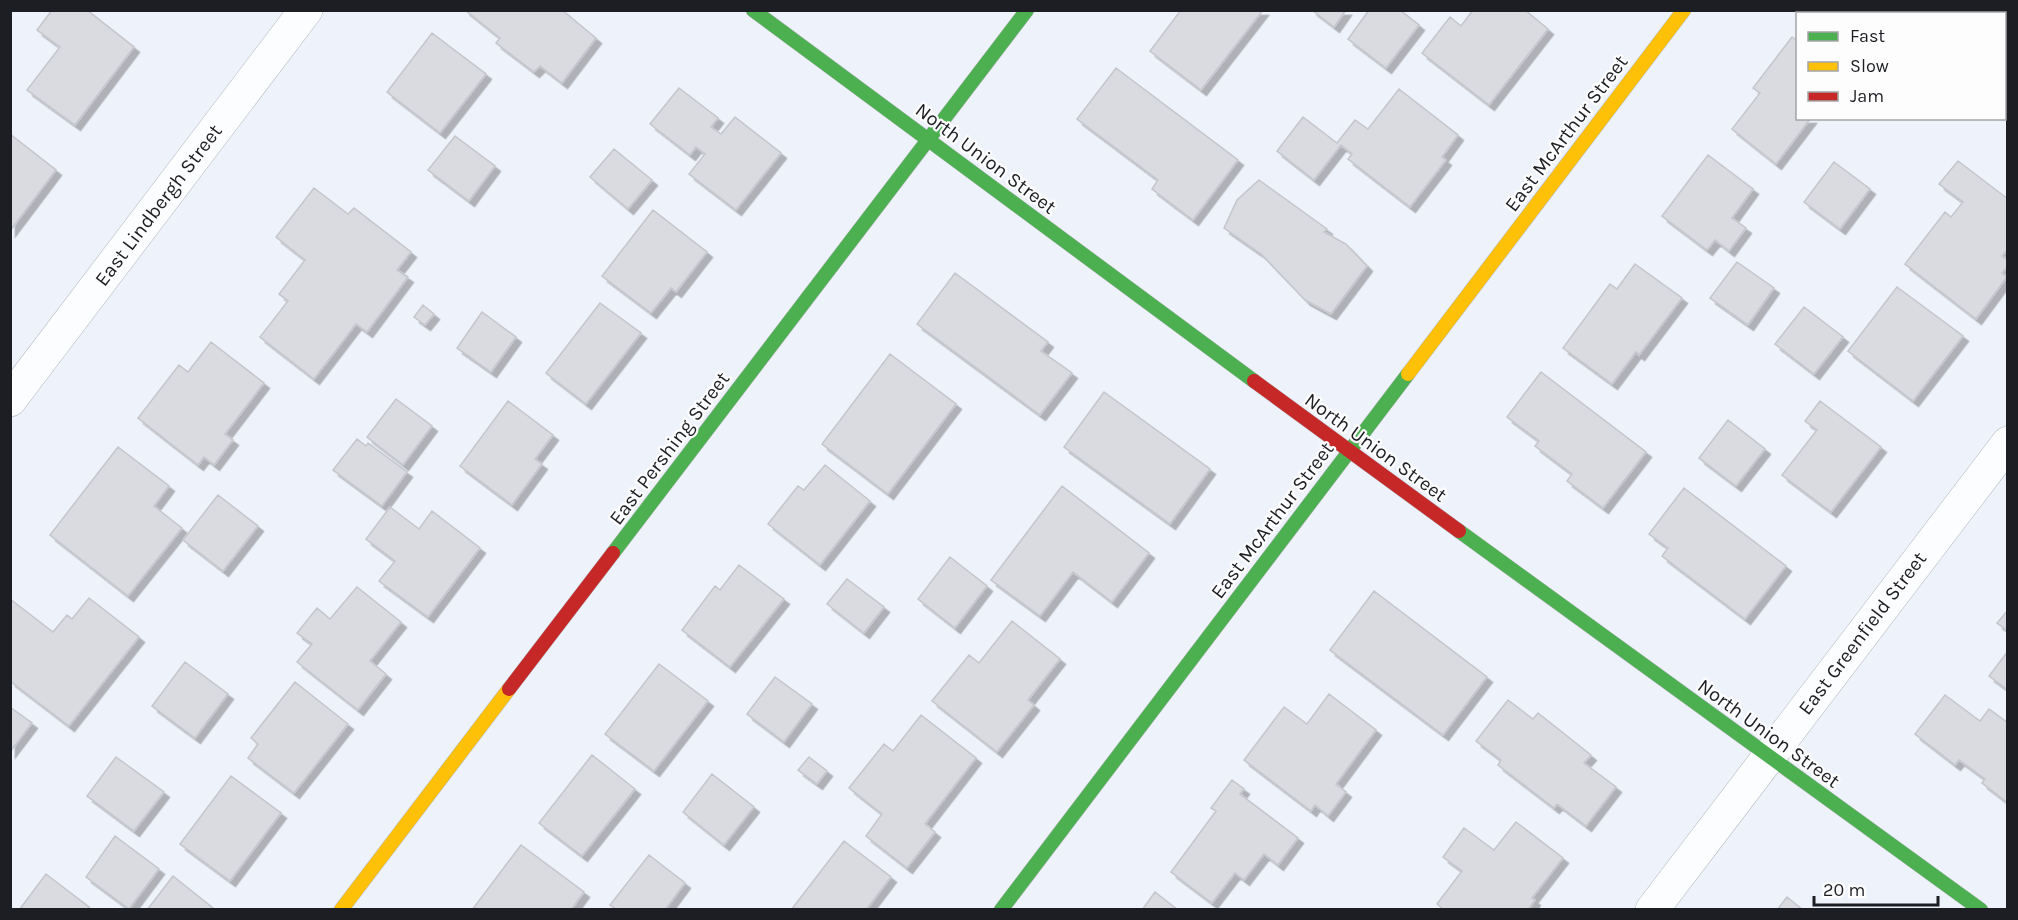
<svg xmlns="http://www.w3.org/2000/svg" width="2018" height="920" viewBox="0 0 2018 920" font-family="Karla,sans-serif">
<defs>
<filter id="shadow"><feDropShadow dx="5.5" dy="5.5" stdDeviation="0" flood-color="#0004"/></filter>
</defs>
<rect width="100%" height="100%" fill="#eef2fa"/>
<path fill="#d9dbe0" stroke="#c5c6cc" stroke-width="1.5" filter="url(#shadow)" d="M52 10H87L134 47 75 125 27 90 60 47 37 30Z
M465 10H562L596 38 562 83 540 66 534 72 496 43 500 38Z
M1181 10H1263L1201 90 1150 51Z
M1312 10H1346L1334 27Z
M1369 10H1400L1419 25 1386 68 1348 39Z
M1473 10H1525L1548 29 1489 105 1422 53 1450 17 1461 26Z
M1822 10H1899L1896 14H1820Z
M432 33 486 74 440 133 387 92Z
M1792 37 1798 41V118H1811L1776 164 1732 129 1760 93 1753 88Z
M1116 68 1238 160 1193 220 1152 189 1158 180 1077 119Z
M679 88 718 118 711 127 721 134 735 117 781 153 736 210 689 174 705 154 696 147 690 155 650 124Z
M1399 89 1458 135 1442 157 1446 160 1410 207 1348 159 1352 154 1341 145 1314 180 1277 151 1303 117 1337 143 1355 120 1368 129Z
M10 134 56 170 10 231Z
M455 136 495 166 469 201 428 170Z
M614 149 652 180 628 209 590 177Z
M1708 155 1753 189 1732 218 1746 228 1729 251 1715 240 1707 250 1662 216Z
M1958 161 2008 199V249L2002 256 2008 260V266L2002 273 2007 277 1976 319 1905 264 1945 212 1951 217 1963 202 1939 184Z
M1834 162 1870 189 1840 229 1804 202Z
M1259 180 1327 229 1324 232 1346 244 1367 266 1331 314 1305 300 1261 254 1224 228 1237 200Z
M314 188 348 214 354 208 411 252 397 270 408 277 367 332 356 324 314 379 260 337 288 301 279 294 305 260 276 237Z
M653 210 707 252 676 292 671 288 651 313 602 276Z
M1737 262 1774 288 1748 325 1710 298Z
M1635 264 1682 298 1639 355 1636 352 1612 384 1563 348 1610 284 1617 289Z
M955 273 1048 342 1041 351 1072 373 1040 415 917 324Z
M1897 287 1963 336 1913 401 1848 351Z
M600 303 641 333 586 404 546 373Z
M423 305 434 314 425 325 414 317Z
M1804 307 1843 337 1814 374 1775 344Z
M482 312 516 337 491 372 457 348Z
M211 342 264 383 225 434 233 440 214 465 204 457 198 465 138 418 179 365 188 372Z
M890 354 956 404 888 494 822 444Z
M1541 372 1646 452 1603 508 1567 481 1572 474 1535 446 1539 441 1507 417Z
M1104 392 1210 469 1170 524 1064 447Z
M396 399 432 426 403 465 367 437Z
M508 401 553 435 535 459 542 464 512 505 460 466Z
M1820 401 1881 447 1831 512 1782 475 1817 430 1805 421Z
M1728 420 1765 449 1736 486 1699 458Z
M357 439 366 446 368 443 407 472 382 506 333 470Z
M118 447 169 486 154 506 182 528 128 596 50 535Z
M825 465 870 501 820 565 768 524 798 486 804 490Z
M1062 486 1149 553 1112 602 1073 572 1040 616 991 580Z
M1684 488 1786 566 1745 619 1662 556 1668 548 1649 534Z
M218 495 258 526 223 571 183 540Z
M390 507 419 529 432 511 480 548 428 617 379 581 395 561 366 539Z
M950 557 987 586 955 628 918 599Z
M739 565 784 599 730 667 682 630 715 586 720 590Z
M847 579 884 607 864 633 827 604Z
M357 587 401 622 370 661 386 674 358 710 297 662 312 644 297 633 317 608 330 619Z
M1374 591 1487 677 1443 735 1330 650Z
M89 598 139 637 69 726 10 681V599L53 632 67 615 72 619Z
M2008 610V631L1997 623Z
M1012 621 1060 659 1028 700 1034 705 997 752 932 701 969 655 979 663Z
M2008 651V690L1989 676Z
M185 662 228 694 195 738 152 706Z
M659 664 708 701 654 771 605 734Z
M775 677 812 704 784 742 747 714Z
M295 682 348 724 294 793 248 758 258 744 251 738Z
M1329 694 1376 730 1336 784 1346 792 1328 816 1315 805 1311 811 1244 760 1284 707 1307 724Z
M1945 695 1980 721 1989 709 2008 723V803L1982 783 1985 779 1959 760 1955 765 1915 734Z
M1508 700 1533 719 1538 713 1591 755 1584 763 1616 787 1586 826 1557 804 1554 808 1498 765 1501 760 1476 741Z
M10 707 32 723 10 752Z
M921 715 976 758 925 824 935 832 907 868 866 836 882 814 849 788 884 744 893 751Z
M592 755 635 789 582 856 539 823Z
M116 757 164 792 134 831 87 796Z
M809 757 827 771 817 784 798 770Z
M712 774 754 807 724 845 683 812Z
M231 776 281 813 230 881 180 844Z
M1232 780 1244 789 1240 794 1298 838 1278 865 1264 854 1244 880 1235 873 1212 903 1171 872 1216 811 1211 808Z
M1516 822 1563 858 1532 898 1535 900 1528 910H1444L1437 904 1462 871 1443 857 1464 828 1494 850Z
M115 836 159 869 129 909 86 877Z
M844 841 891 877 866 910H791Z
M521 845 584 892 571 910H472Z
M649 855 685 883 665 910H617L610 905Z
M46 874 89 907 87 910H19Z
M173 876 213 908 212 910H147Z
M1155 892 1178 910H1142Z
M1787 897 1803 910H1777Z"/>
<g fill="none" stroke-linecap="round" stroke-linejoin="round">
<g stroke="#b5b8bf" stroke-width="34">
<path id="street" d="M10 400 306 10
M1652 910 2008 443"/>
</g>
<g stroke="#b5b8bf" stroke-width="15">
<path id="fast" d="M753 10 1254 381
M1459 531 1981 910
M613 553 1027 10
M1001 910 1408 374"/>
</g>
<g stroke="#b5b8bf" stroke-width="15">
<path id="slow" d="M1408 374 1684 10
M341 910 509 689"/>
</g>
<g stroke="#b5b8bf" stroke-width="15">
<path id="jam" d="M1254 381 1459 531
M509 689 613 553"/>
</g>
<use href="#street" stroke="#fcfdfe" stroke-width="33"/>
<use href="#fast" stroke="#4caf50" stroke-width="14"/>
<use href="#slow" stroke="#ffc107" stroke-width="14"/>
<use href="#jam" stroke="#c62828" stroke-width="14"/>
</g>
<g text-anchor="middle" stroke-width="4.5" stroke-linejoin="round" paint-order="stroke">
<g font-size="20" fill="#1c1e23" stroke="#fdfdfd">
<text transform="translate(1566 133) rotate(-53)" y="7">East McArthur Street</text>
<text transform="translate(986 158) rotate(37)" y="7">North Union Street</text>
<text transform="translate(158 205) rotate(-53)" y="7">East Lindbergh Street</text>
<text transform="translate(1376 447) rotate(36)" y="7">North Union Street</text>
<text transform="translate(669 448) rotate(-53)" y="7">East Pershing Street</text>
<text transform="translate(1272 520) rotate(-53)" y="7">East McArthur Street</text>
<text transform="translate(1862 633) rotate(-53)" y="7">East Greenfield Street</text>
<text transform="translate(1769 733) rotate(36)" y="7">North Union Street</text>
</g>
</g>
<rect width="2018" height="920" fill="none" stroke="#1c1e23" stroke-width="24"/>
<rect x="1796" y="12" width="210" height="108" fill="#fdfdfd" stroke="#a3a4a6" stroke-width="1.5"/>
<rect x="1808" y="32" width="30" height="9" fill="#4caf50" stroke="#a3a4a6" stroke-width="1.5"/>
<text x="1850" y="42" font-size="18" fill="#1c1e23">Fast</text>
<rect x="1808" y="62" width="30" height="9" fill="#ffc107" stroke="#a3a4a6" stroke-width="1.5"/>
<text x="1850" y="72" font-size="18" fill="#1c1e23">Slow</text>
<rect x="1808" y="92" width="30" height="9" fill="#c62828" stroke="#a3a4a6" stroke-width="1.5"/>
<text x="1850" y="102" font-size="18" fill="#1c1e23">Jam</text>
<path d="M1814 896v9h124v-9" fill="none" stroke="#1c1e23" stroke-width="3"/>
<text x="1823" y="896" font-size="18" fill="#1c1e23" stroke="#fdfdfd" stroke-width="4.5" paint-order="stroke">20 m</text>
</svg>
